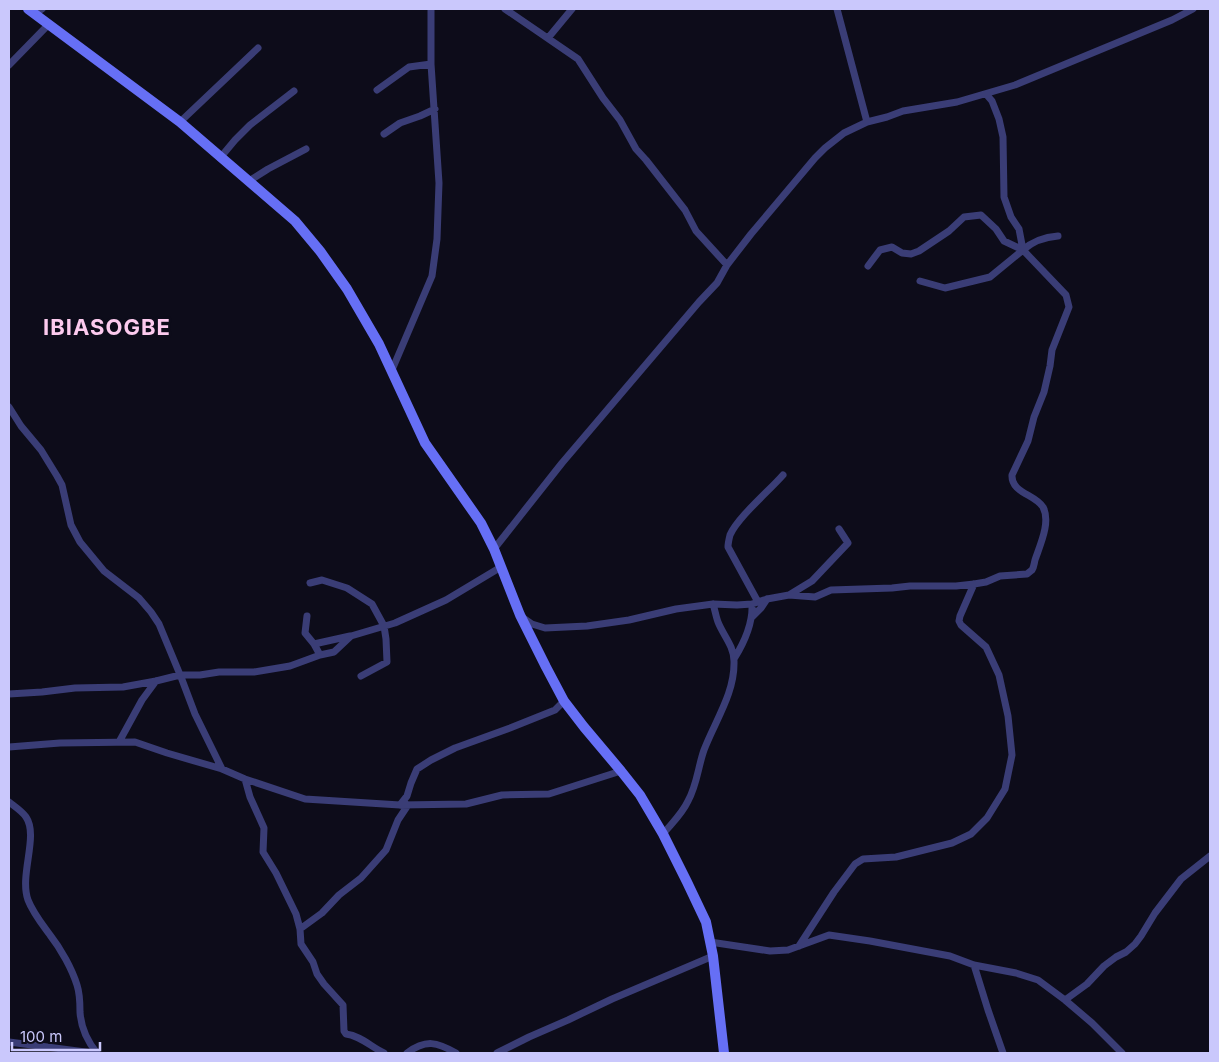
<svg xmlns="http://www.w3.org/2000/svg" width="1219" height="1062" viewBox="0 0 1219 1062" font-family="Inter,sans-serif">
<rect width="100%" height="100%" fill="#0d0c1a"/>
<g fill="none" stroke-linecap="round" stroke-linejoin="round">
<path stroke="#3a3d76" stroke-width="7" d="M505 9 578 59 603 98 620 120 636 149 646 160 685 210 696 231 727 265
M837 9 867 122
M35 14 42 9
M548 38 572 9
M9 65 49 24
M377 90 409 67 431 64
M180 122 258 48
M384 134 400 123 420 116 435 109
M220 158 235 140 250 125 294 91
M249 181 268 169 306 149
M868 266 880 250 892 247 902 253 911 254 919 251 949 231 964 217 981 215 996 229 1004 241 1023 250C1033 241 1045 237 1058 236
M920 281 945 288 990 277 1023 250
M392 370 432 276 437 239 439 183 431 64V9
M9 407 21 426 41 450 57 476 62 485 71 525 80 542 104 571 139 598 151 612 159 624 181 677 195 714 222 769
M494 549 562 463 699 302 717 283 727 265 751 234 815 158 825 148 844 133 867 122 887 117 903 111 957 102 1015 85 1172 20 1193 9
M310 583 322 580 347 588 372 604 384 626 386 639 387 662 361 676
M789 595 812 581 848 543 839 529
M758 602 728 547C728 543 729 539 730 535 738 517 769 491 783 475
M307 616 305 633 314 644 320 655
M522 617 532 624 545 628 587 626 629 620 676 609 713 604 737 605 752 604 767 599 789 595 815 597 831 590 892 588 910 586H956L974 584 986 582 1000 576 1027 574 1032 570C1034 567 1034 564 1035 560 1040 545 1051 522 1043 507 1035 494 1011 493 1012 475L1028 441 1034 417 1044 392 1050 366 1052 350 1069 307 1066 295 1023 250 1019 229 1011 217 1004 197 1003 137 999 119 992 101 986 94
M752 617 761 608 767 599
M314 644 350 636
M734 659C744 643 753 623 752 604
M9 694 42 692 75 688 123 687 156 681 180 675H200L219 672H254L290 666 320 655 334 652 351 636 395 623 446 600 501 567
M119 742 142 700 156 681
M9 747 60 743 135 742 167 753 222 769 245 779 305 799 400 805 466 804 502 795 549 794 621 771
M245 779 250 797 264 828 263 852 276 873 296 914 300 929 301 944 313 962 317 974 324 984 343 1005 344 1031 346 1034C361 1036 371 1047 384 1053
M9 802C14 806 22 811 26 817 39 836 19 875 28 900 33 913 42 924 50 935 61 949 72 969 77 985 80 994 80 1003 80 1012 81 1028 87 1041 97 1053
M400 805 407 796 411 783 417 769 431 760 455 748 510 728 555 710 564 701
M663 834C672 823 682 814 688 801 697 785 698 767 704 750 715 721 735 693 734 661 734 646 723 635 718 622 716 617 715 610 713 604
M300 929 322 913 339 895 361 878 386 850 398 820 408 805
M710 942 770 951 788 950 829 935 870 941 950 956 974 965 1016 973 1038 980 1065 1000 1092 1023 1122 1053
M799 946 834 892 855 864 863 859 896 857 952 843 971 834 987 818 1005 789 1012 755 1008 716 999 675 986 647 961 625 959 621 960 616 974 584
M974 965 988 1010 1003 1053
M1065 1000 1087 984 1104 966 1116 957 1126 952 1135 944 1141 936 1155 913 1181 879 1210 856
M9 1042 93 1053
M407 1053C426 1039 437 1042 456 1053
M497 1053 529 1037 568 1020 612 999 713 956"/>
<path stroke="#666ff5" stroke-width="10" d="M28 9 180 122 295 221 320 251 347 289 379 344 425 443 481 523 494 549 520 615 546 667 564 701 584 727 621 771 640 795 663 834 687 882 706 922 713 956 724 1053"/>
</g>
<g text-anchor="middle" stroke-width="5" stroke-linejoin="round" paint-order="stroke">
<g font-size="22" font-weight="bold" letter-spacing="1" fill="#fccaee" stroke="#0d0c1a">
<text x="107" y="335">IBIASOGBE</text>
</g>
</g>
<rect width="1219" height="1062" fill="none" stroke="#cac8fc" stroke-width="20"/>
<path d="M12 1042v8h88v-8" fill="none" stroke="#cac8fc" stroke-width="2.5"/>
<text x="20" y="1042" font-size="15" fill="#cac8fc" stroke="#0d0c1a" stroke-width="4" paint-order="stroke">100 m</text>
</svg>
